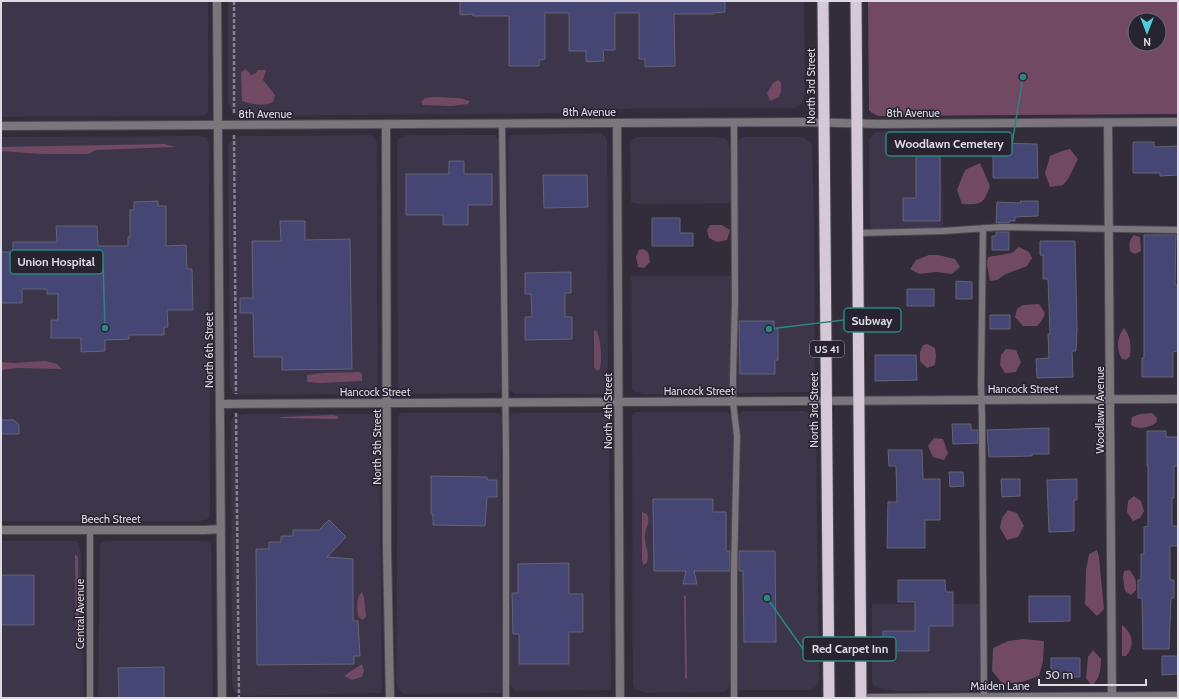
<svg xmlns="http://www.w3.org/2000/svg" width="1179" height="699" viewBox="0 0 1179 699" font-family="Cabin,sans-serif">
<rect width="100%" height="100%" fill="#322c3b"/>
<path fill="#3d354a" d="M1 1H208V112L205 115 199 116 1 117Z
M228 1H804L805 94 801 104 794 108 605 109 594 113 239 116 232 112 228 103Z
M876 132H941L943 228 879 230 872 229 870 226 869 140 872 135Z
M601 133 605 136 607 140 608 391 603 394H514L509 389 508 137 512 135Z
M369 135 374 137 377 143 378 393 376 394 235 395 232 393 230 387 228 144 233 138 241 136Z
M407 135H495L499 140 501 388 500 392 498 393 403 394 398 390 397 142 398 139Z
M196 136 205 137 207 139 209 144 210 516 208 519 202 521H1V137Z
M637 137H713L723 138 727 141 730 147 732 202 730 203 639 204 631 202 630 145 632 140Z
M742 137H803L810 142 812 146 814 217 815 383 813 388 808 392 738 393 737 391 738 147 739 140Z
M631 276H733L731 389 727 393 645 394 633 391 632 388Z
M742 411H804L813 415 816 423 819 680 817 686 810 690H740L737 689V686L740 434 739 414Z
M634 412H728L732 418 734 439 730 679 729 688 725 692 645 693 635 689 633 685 632 415Z
M401 413H499L501 416 502 677V691L500 693 403 694 398 688 396 679 398 416Z
M514 413H605L609 417 611 688 608 690 516 691 510 686 509 418 511 415Z
M244 414H378L379 416 382 688 380 693 243 696 237 694 234 691 232 684 231 422 232 418 234 416Z
M1 541H76L79 544 81 553 84 698H1Z
M106 541H206L211 544 213 698H98L100 547V544Z
M872 604H980V684L978 690 974 691H895L879 688 874 686 872 682Z"/>
<path fill="#724963" fill-rule="evenodd" d="M868 1H1178V114L878 116 872 113 869 110ZM1135 20H1159V44H1135Z
M246 69 251 75 256 73 258 70H266L263 80 275 95 273 102C263 107 252 104 242 101L241 72Z
M778 80 781 82V91L779 97 770 101 767 93 773 83Z
M435 97 459 98 470 101 468 104 451 106 423 105 421 102 425 98Z
M165 144 175 147 96 150 88 154H41L1 151V147Z
M1070 149 1078 159 1068 179 1063 185 1050 187 1045 173 1050 156 1062 151Z
M980 163 990 186C984 204 981 205 962 204L957 190 965 170Z
M710 225H722L730 230 727 240 717 242 709 238 707 230Z
M1134 235 1140 237 1141 251 1135 254 1130 251C1129 244 1129 240 1134 235Z
M1019 247 1029 252 1032 258 1027 266 1006 274 997 280 990 281 987 265 988 257 1012 253Z
M643 249 648 252 650 262 644 268 638 267 636 257 639 250Z
M929 255H938L955 259 960 267 952 274 936 272 919 274 910 269 916 260Z
M1039 304 1045 313 1043 319 1037 326H1023L1015 317 1017 309 1023 305Z
M1124 328C1131 337 1131 345 1130 356L1126 360 1122 359C1116 350 1117 336 1124 328Z
M594 330 597 331C601 343 602 357 600 369L597 371 594 367Z
M927 344 935 348 936 356 935 365 927 368 920 361V352L923 345Z
M1006 349 1016 350 1021 362 1016 372 1005 373 1000 365 1001 355Z
M45 361 57 364 62 369 16 368 1 370V362L14 363Z
M360 372 362 374V381L320 383 307 382V375L324 373Z
M1152 413 1157 418 1156 423C1148 428 1139 430 1131 425L1132 417 1140 414Z
M333 415 338 416V419L279 418 282 417Z
M934 438 943 439 948 453 944 460 933 457 928 446Z
M1134 496 1141 501 1144 511 1140 518 1133 521 1127 512 1128 501Z
M1008 510 1017 513 1024 526 1018 537 1007 540 1000 528 1002 518Z
M642 512 647 514C651 523 645 528 645 536 644 546 650 550 647 563L643 565 642 559Z
M1097 550 1099 557 1104 609 1097 616 1085 604 1086 570 1089 554Z
M75 554 78 557 79 642 78 644 76 642V638Z
M1129 570C1135 576 1137 581 1136 590L1131 595 1125 591 1123 577 1124 571Z
M362 592 364 596 366 617 362 620 358 616C357 608 356 597 362 592Z
M684 595 686 596 687 679 685 678Z
M1122 625C1133 633 1135 647 1126 656H1122Z
M1023 639 1044 641 1043 661 1039 676 1022 682 1003 684 992 671 993 648 1008 641Z
M1093 650 1101 659C1101 670 1100 677 1092 686L1086 678 1088 657Z
M362 664 364 670 362 677 352 680 344 676Z"/>
<path fill="#454673" stroke="#626475" d="M460 1H725V12L713 13V14H674L675 66 645 67V59H639V13H615V50H603L604 61 586 62V51H569V13H545V59L539 60V66H509V16H473V14L460 15Z
M1133 142H1154V147L1178 146V175L1160 176V173H1133Z
M993 143 1037 144 1038 178H993Z
M921 144H940V221H903V198H916V154H921Z
M449 161H464V174H492V205H468V225H443V215H406V174H449Z
M543 175H587L588 207 544 208Z
M158 201V206H166V246L186 245 187 269H192L193 310H167L168 327H164V335H129V339L105 340V351L81 352V338H51V320H58V294H47V289H22V303H1V252H13V242H57L56 226H97L98 246H128V237H130V210H134V202Z
M1020 201H1038V216L1015 217V221H1009V223H996L997 202 1021 203Z
M652 218H680V233H693V246H652Z
M280 221H305V240L350 239 352 369 282 370V357H254L253 313H240V298H253L252 241H281Z
M996 232H1009V250H992V236H996Z
M1144 235H1176L1175 285H1178V351L1173 352V377H1142V358H1144Z
M1040 241H1075L1077 329 1076 351H1072L1073 377 1037 378 1036 359 1049 358 1048 334H1050L1048 279H1043V255H1040Z
M571 272V293H565V317H572V339L525 340V317H532L531 294H525V273Z
M956 281 972 282V299H956Z
M907 289H934V306H907Z
M990 315H1010V329H990Z
M739 321H774V329H778V360H775V374H740Z
M875 355H916L917 380 875 381Z
M1 420H14L19 425V434H1Z
M952 424H971V430H978V443L953 444Z
M1049 428V454H1032V456L989 457 987 430Z
M1147 431H1166V437H1178V466H1174V498H1172V526H1178V546H1170V580H1174V598H1171L1169 649H1143L1142 598H1138V580H1141V554H1144V527L1148 526V466H1147Z
M888 450H922L923 479H940V520H925V548H887L888 502H897L896 466H889Z
M949 472H963L964 486 950 487Z
M431 476 487 477V480H497V497H487L485 526 433 525V514H431Z
M1001 479H1020V496L1002 497Z
M1077 479V500H1074V531L1049 532 1047 480Z
M653 499H713V512H726V551H730V571H694L697 584H683L686 571H654Z
M329 520 346 537 327 557 353 559V621H358L360 656H354V664L257 665 256 549H269V542H281V536H293V530H319Z
M739 551H775L776 642H744L743 571H739Z
M569 563V594H583V632H569V664H519V634H513L512 593H518V564Z
M1 575H34V625H1Z
M898 580H945L946 592H953V626H929V651H883V631H915V602H898Z
M1029 596H1070V621L1029 622Z
M1162 656H1178V674L1162 675Z
M1051 658H1080V677H1051Z
M164 667V698H119L118 668Z"/>
<g fill="none" stroke-linecap="round" stroke-linejoin="round">
<g stroke="#4d4856" stroke-width="8">
<path id="service" d="M734 122 735 300 733 379V402L737 436 734 572V698
M502 124 506 452V698
M983 228 981 385 982 417 984 698
M858 233 943 231 1002 227 1178 230
M90 530V698"/>
</g>
<g stroke="#4d4856" stroke-width="10">
<path id="minor" d="M217 1 222 698
M617 123 620 698
M1108 123 1112 698
M386 124 387 547 390 698
M220 404 1178 399
M1 530H204L221 529
M870 698 1178 696"/>
</g>
<g stroke="#4d4856" stroke-width="10">
<path id="tertiary" d="M1 126 800 122 879 124 1178 122"/>
</g>
<g stroke="#4d4856" stroke-width="13">
<path id="trunk" d="M823 1 829 698
M856 1 861 698"/>
</g>
<path stroke="#86828e" stroke-width="2.5" stroke-dasharray="4 2" stroke-linecap="butt" d="M234 1V114
M234 135 236 394
M236 413 239 698"/>
<use href="#service" stroke="#7b757c" stroke-width="6"/>
<use href="#minor" stroke="#7b757c" stroke-width="8"/>
<use href="#tertiary" stroke="#7b757c" stroke-width="8"/>
<use href="#trunk" stroke="#d5c8d7" stroke-width="11"/>
</g>
<g text-anchor="middle" stroke-width="3" stroke-linejoin="round" paint-order="stroke">
<rect fill="#282331" stroke="#a7a3ae" stroke-width="1" x="810" y="341" width="34" height="16" rx="3"/>
<g font-size="10" font-weight="bold" fill="#dddae4">
<text x="827" y="353">US 41</text>
</g>
<g font-size="11" fill="#dddae4" stroke="#282331">
<text transform="translate(811 86) rotate(-90)" y="4">North 3rd Street</text>
<text x="589" y="116">8th Avenue</text>
<text x="913" y="117">8th Avenue</text>
<text x="265" y="118">8th Avenue</text>
<text transform="translate(209 350) rotate(-90)" y="4">North 6th Street</text>
<text x="1023" y="393">Hancock Street</text>
<text x="699" y="395">Hancock Street</text>
<text x="375" y="396">Hancock Street</text>
<text transform="translate(814 410) rotate(-90)" y="4">North 3rd Street</text>
<text transform="translate(1100 410) rotate(-90)" y="4">Woodlawn Avenue</text>
<text transform="translate(608 411) rotate(-90)" y="4">North 4th Street</text>
<text transform="translate(377 447) rotate(-90)" y="4">North 5th Street</text>
<text x="111" y="523">Beech Street</text>
<text transform="translate(80 614) rotate(-90)" y="4">Central Avenue</text>
<text x="1000" y="690">Maiden Lane</text>
</g>
</g>
<path fill="none" stroke="#2e8580" stroke-width="1.5" d="M1023 77L1012 144M105 328L103 262M769 329L844 320M767 598L803 649"/>
<g fill="#2e8580" stroke="#282331" stroke-width="1.5">
<circle cx="1023" cy="77" r="4"/>
<circle cx="105" cy="328" r="4"/>
<circle cx="769" cy="329" r="4"/>
<circle cx="767" cy="598" r="4"/>
</g>
<g fill="#282331" stroke="#2e8580" stroke-width="1.5">
<rect x="886" y="132" width="126" height="24" rx="4"/>
<rect x="10" y="250" width="93" height="24" rx="4"/>
<rect x="844" y="308" width="57" height="24" rx="4"/>
<rect x="803" y="637" width="93" height="24" rx="4"/>
</g>
<g font-size="12" text-anchor="middle" font-weight="bold" fill="#dddae4">
<text x="949" y="148">Woodlawn Cemetery</text>
<text x="56" y="266">Union Hospital</text>
<text x="872" y="325">Subway</text>
<text x="850" y="653">Red Carpet Inn</text>
</g>
<rect width="1179" height="699" fill="none" stroke="#dddae4" stroke-width="4"/>
<g transform="translate(1147 32) rotate(180)"><circle r="19" fill="#282331" stroke="#706c79"/>
<path d="M0-3L7 15L0 10L-7 15Z" fill="#52ccd6"/>
<text y="-6" font-size="11" font-weight="bold" text-anchor="middle" fill="#dddae4">N</text>
</g>
<path d="M1039 679v6h107v-6" fill="none" stroke="#dddae4" stroke-width="2"/>
<text x="1045" y="679" font-size="12" fill="#dddae4" stroke="#282331" stroke-width="3" paint-order="stroke">50 m</text>
</svg>
